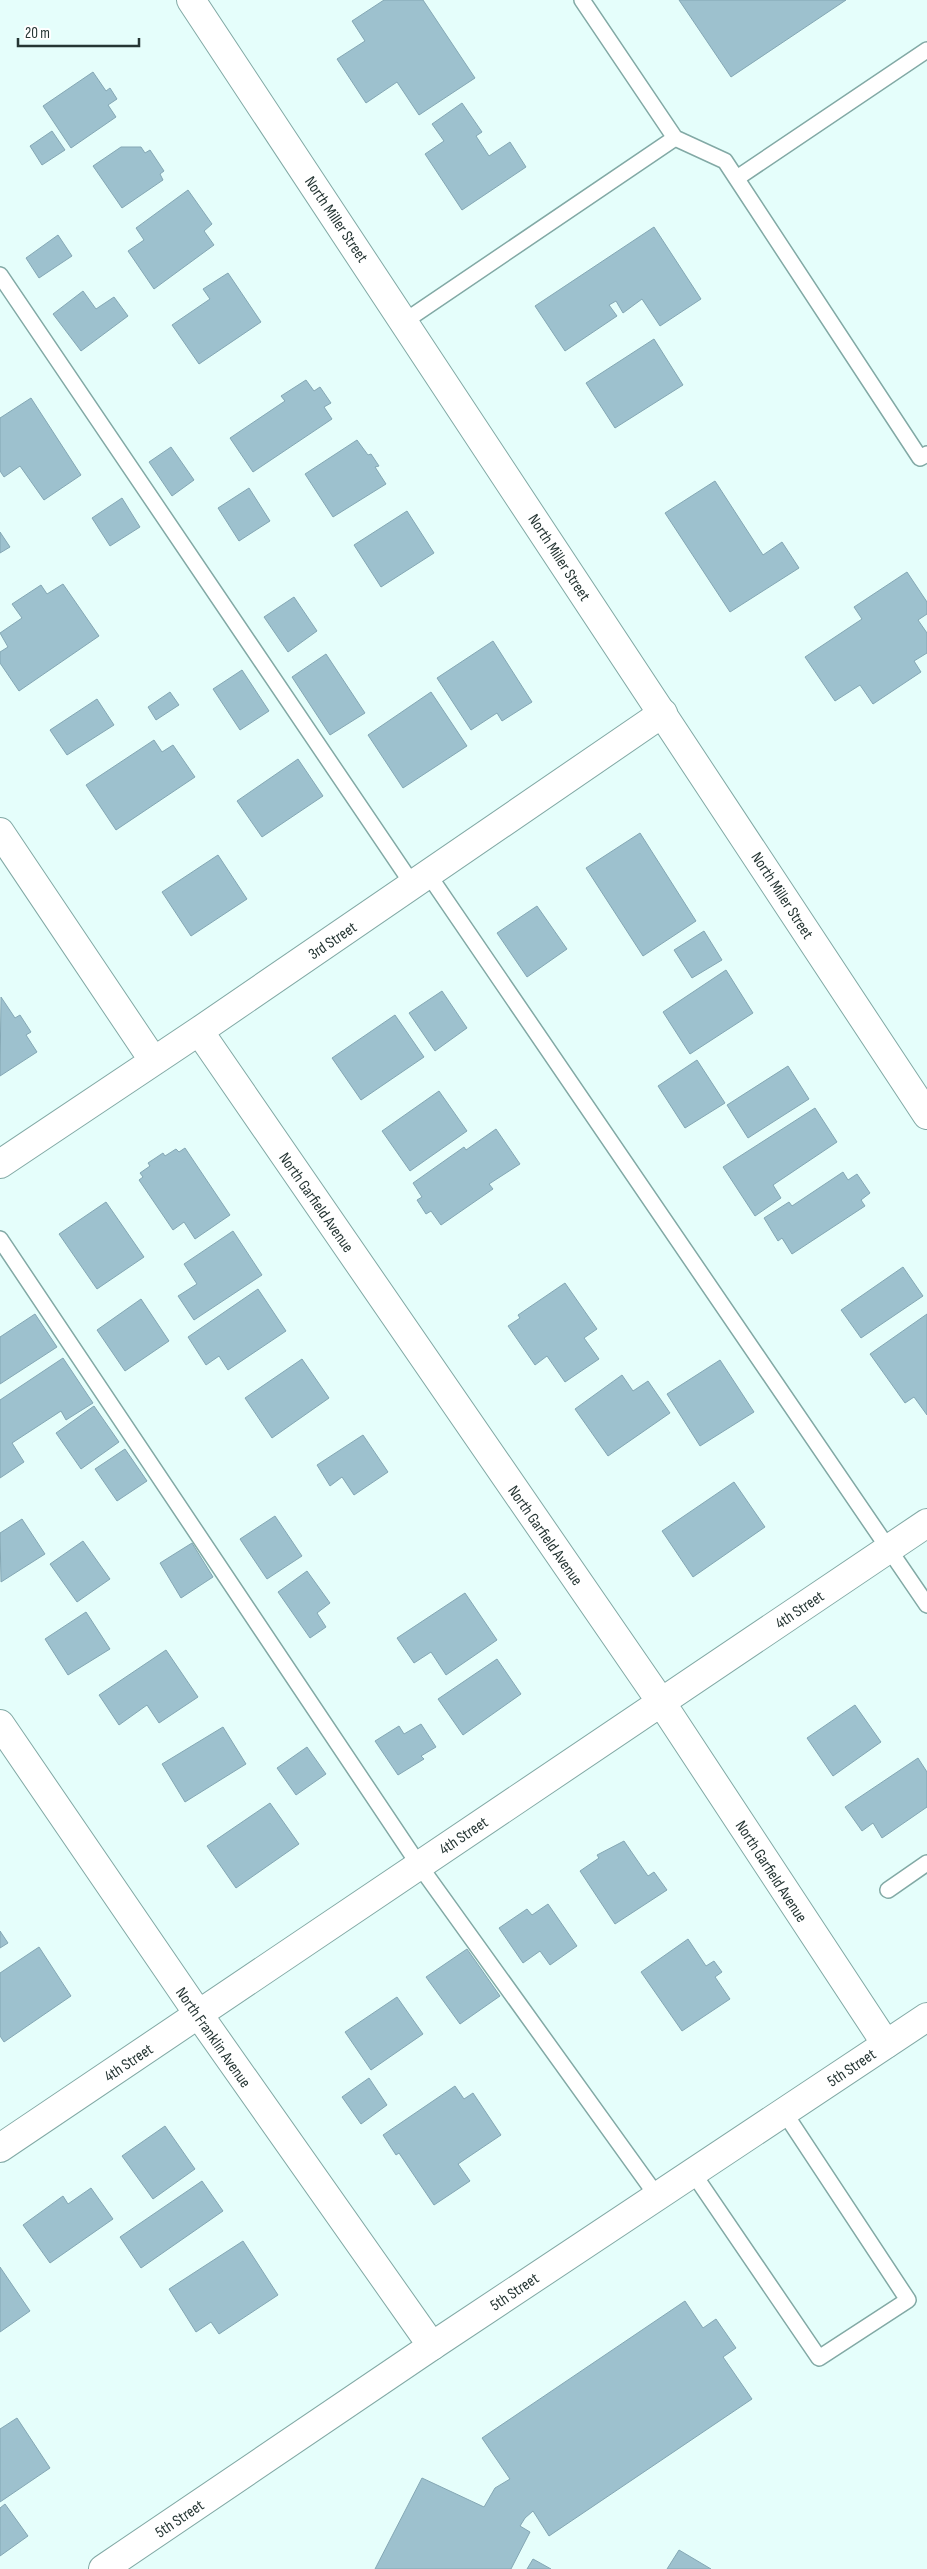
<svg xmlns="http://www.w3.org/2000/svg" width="927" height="2569" viewBox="0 0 927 2569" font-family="'Sofia Sans Condensed',sans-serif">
<rect width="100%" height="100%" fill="#e5fefb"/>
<path fill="#9dc1ce" stroke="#84a7b4" d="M384 0H423L475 78 419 115 397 82 366 103 337 59 365 41 352 21Z
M679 0H846L731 77Z
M93 72 106 91 110 88 117 99 108 105 116 117 71 148 43 106Z
M462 103 482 132 476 136 489 156 510 142 526 167 462 210 425 154 444 141 432 124Z
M52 131 65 150 42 165 30 146Z
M121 147H141L145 153 150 150 164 171 160 174 163 180 122 208 93 166Z
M188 190 212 224 204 231 214 245 154 289 128 251 144 240 136 228Z
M654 227 701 299 660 326 642 299 623 313 616 301 609 305 617 316 565 351 535 306Z
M58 235 72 256 39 278 26 258Z
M228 273 261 322 199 364 172 325 210 299 203 289Z
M83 291 96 309 114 297 128 316 81 351 53 314Z
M654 339 683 385 615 428 586 383Z
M306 380 314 391 320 387 331 403 324 407 332 419 253 472 230 438 285 401 281 396Z
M31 398 81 475 44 500 20 466 4 477 0 471V418Z
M357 440 368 455 371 454 379 466 375 467 386 484 333 517 305 474Z
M171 447 194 480 172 496 149 462Z
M715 481 763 555 782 542 799 568 730 612 665 513Z
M249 488 270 521 239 541 218 508Z
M122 498 140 527 110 546 92 518Z
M407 511 434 553 381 587 354 545Z
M0 532 10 547 0 553Z
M907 572 927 602V614L918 620 927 633V653L914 661 921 672 873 704 860 685 835 701 805 657 862 619 854 607Z
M63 584 99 636 19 691 0 663V652L8 647 0 633 22 618 12 604 41 585 47 594Z
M294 597 317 631 288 652 264 617Z
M493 641 532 702 502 721 497 713 471 730 437 678Z
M326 654 365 713 330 735 292 677Z
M242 670 269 711 240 730 213 689Z
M170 692 179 705 156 720 148 707Z
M431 692 467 746 403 788 368 735Z
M97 699 114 725 67 755 50 730Z
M154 740 162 752 173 745 195 777 116 830 86 785Z
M298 759 323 796 262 837 237 801Z
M640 833 696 921 643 956 586 868Z
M218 855 247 899 191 936 162 892Z
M537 906 567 949 527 977 497 933Z
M704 931 722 960 692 978 674 950Z
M726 970 753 1013 690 1054 663 1012Z
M442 991 467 1028 435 1051 409 1013Z
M1 997 15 1018 20 1015 31 1032 26 1035 37 1052 0 1076Z
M395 1015 424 1057 361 1100 332 1058Z
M697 1060 725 1103 685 1128 658 1086Z
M788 1066 809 1099 748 1138 727 1105Z
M439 1091 467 1131 410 1171 382 1131Z
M815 1108 837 1142 773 1185 781 1198 755 1216 723 1167Z
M496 1129 520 1164 489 1184 493 1189 441 1225 431 1211 426 1214 417 1200 422 1197 413 1183 464 1147 466 1150Z
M185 1148 230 1215 195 1239 184 1222 173 1230 139 1180 143 1177 140 1173 150 1166 148 1163 163 1153 165 1156 176 1149 179 1152Z
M843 1172 848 1180 857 1174 870 1193 861 1200 865 1206 792 1254 782 1238 778 1241 764 1218 789 1202 792 1206Z
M106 1202 144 1257 97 1289 59 1234Z
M233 1231 262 1275 194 1320 178 1296 197 1284 184 1264Z
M903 1267 923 1296 861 1338 841 1310Z
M565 1283 597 1329 584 1338 599 1359 565 1382 547 1356 535 1365 508 1326 520 1318 518 1315Z
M258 1289 286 1331 228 1370 219 1356 206 1365 188 1337Z
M141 1299 169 1341 125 1371 97 1330Z
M35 1314 57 1347 0 1384V1337Z
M927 1314V1415L914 1397 905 1403 870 1354Z
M63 1358 93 1403 66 1420 61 1411 12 1443 24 1462 0 1478V1400Z
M302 1359 329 1398 272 1438 245 1398Z
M720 1360 754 1412 700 1446 667 1394Z
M622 1375 633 1391 648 1381 670 1413 608 1456 575 1409Z
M94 1406 119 1442 81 1469 56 1433Z
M363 1435 388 1472 354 1495 342 1477 330 1486 317 1465Z
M125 1449 147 1481 117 1501 95 1469Z
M734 1482 765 1527 693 1577 662 1531Z
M275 1516 302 1556 267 1579 240 1539Z
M22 1519 45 1554 1 1582 0 1533Z
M83 1541 110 1579 77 1602 50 1564Z
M192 1543 213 1577 181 1598 160 1563Z
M307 1571 330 1603 317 1613 326 1627 310 1638 278 1592Z
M465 1593 497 1640 446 1675 431 1652 414 1663 397 1638Z
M86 1612 110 1649 68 1675 45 1639Z
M166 1650 198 1697 159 1723 147 1705 119 1725 99 1695Z
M497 1659 521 1694 463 1735 438 1699Z
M855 1705 881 1742 833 1776 807 1738Z
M421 1724 436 1747 421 1756 424 1759 398 1775 375 1741 399 1726 404 1734Z
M223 1727 246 1764 185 1802 162 1764Z
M307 1747 326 1774 296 1795 277 1768Z
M918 1758 927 1772V1807L882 1838 873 1823 862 1831 845 1807Z
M270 1803 299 1844 236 1888 207 1846Z
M624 1841 648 1876 654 1872 667 1890 615 1924 580 1871 599 1858 597 1855Z
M548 1904 577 1946 550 1965 540 1951 523 1963 499 1928 527 1909 532 1915Z
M0 1931 8 1943 0 1948Z
M688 1939 706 1966 714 1961 722 1972 715 1977 730 1999 682 2031 641 1972Z
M39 1947 71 1996 4 2042 0 2036V1973Z
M467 1949 500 1996 460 2024 426 1977Z
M397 1997 423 2034 371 2070 345 2032Z
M369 2078 387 2105 361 2124 342 2097Z
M455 2086 464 2099 473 2093 501 2135 458 2164 470 2181 434 2205 399 2153 396 2155 383 2135Z
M165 2126 195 2169 153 2199 122 2156Z
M202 2181 223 2211 141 2268 120 2237Z
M91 2188 113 2219 50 2263 23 2225 63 2196 68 2204Z
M243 2241 278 2295 219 2334 211 2322 196 2332 169 2289Z
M0 2267 30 2311 0 2332Z
M685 2301 703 2328 716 2319 736 2348 723 2357 752 2399 549 2536 533 2511 525 2518 520 2526 530 2532 511 2569H375L422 2478 484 2507 495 2488 510 2479 482 2438Z
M17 2418 50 2468 0 2502V2429Z
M5 2504 28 2536 0 2556V2508Z
M679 2550 711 2569H667Z
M533 2559 551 2569H527Z"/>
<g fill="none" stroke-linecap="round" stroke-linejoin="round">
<g stroke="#82a9a5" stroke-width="18">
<path id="lane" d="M675 138 725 161 920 458 927 454
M737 178 927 50
M0 275 413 885
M405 321 675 138 582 0
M428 874 927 1605
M0 1239 419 1865 657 2196
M888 1890 927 1863
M693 2173 819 2358 908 2300 784 2112"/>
</g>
<g stroke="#82a9a5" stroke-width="30">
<path id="street" d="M0 832 153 1060
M199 1031 661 1702 886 2044
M0 1164 199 1031 663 713
M0 1724 199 2015 432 2346
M0 2148 927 1523"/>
</g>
<g stroke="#82a9a5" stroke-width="30">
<path id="secondary" d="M191 0 927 1115
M103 2569 432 2346 927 2017"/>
</g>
<use href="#lane" stroke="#fff" stroke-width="15"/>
<use href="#street" stroke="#fff" stroke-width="28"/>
<use href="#secondary" stroke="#fff" stroke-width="28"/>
</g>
<g text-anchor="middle" stroke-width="5" stroke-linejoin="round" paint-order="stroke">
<g font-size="16" fill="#263634" stroke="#fff">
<text transform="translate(337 219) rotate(56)" y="6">North Miller Street</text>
<text transform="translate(560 557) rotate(57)" y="6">North Miller Street</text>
<text transform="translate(783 895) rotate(57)" y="6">North Miller Street</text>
<text transform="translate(332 940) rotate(-34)" y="6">3rd Street</text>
<text transform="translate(317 1202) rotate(55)" y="6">North Garfield Avenue</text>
<text transform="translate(546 1535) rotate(55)" y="6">North Garfield Avenue</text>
<text transform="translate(799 1609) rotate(-34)" y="6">4th Street</text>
<text transform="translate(463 1835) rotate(-34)" y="6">4th Street</text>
<text transform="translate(772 1871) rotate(57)" y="6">North Garfield Avenue</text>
<text transform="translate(214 2037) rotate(55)" y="6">North Franklin Avenue</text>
<text transform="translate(128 2062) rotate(-34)" y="6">4th Street</text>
<text transform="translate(851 2067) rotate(-34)" y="6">5th Street</text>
<text transform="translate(514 2291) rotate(-34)" y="6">5th Street</text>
<text transform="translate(179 2518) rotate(-34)" y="6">5th Street</text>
</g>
</g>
<path d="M18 38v8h121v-8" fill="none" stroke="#263634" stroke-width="2.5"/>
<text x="25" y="38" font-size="15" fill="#263634" stroke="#ffffff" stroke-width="4" paint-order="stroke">20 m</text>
</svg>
